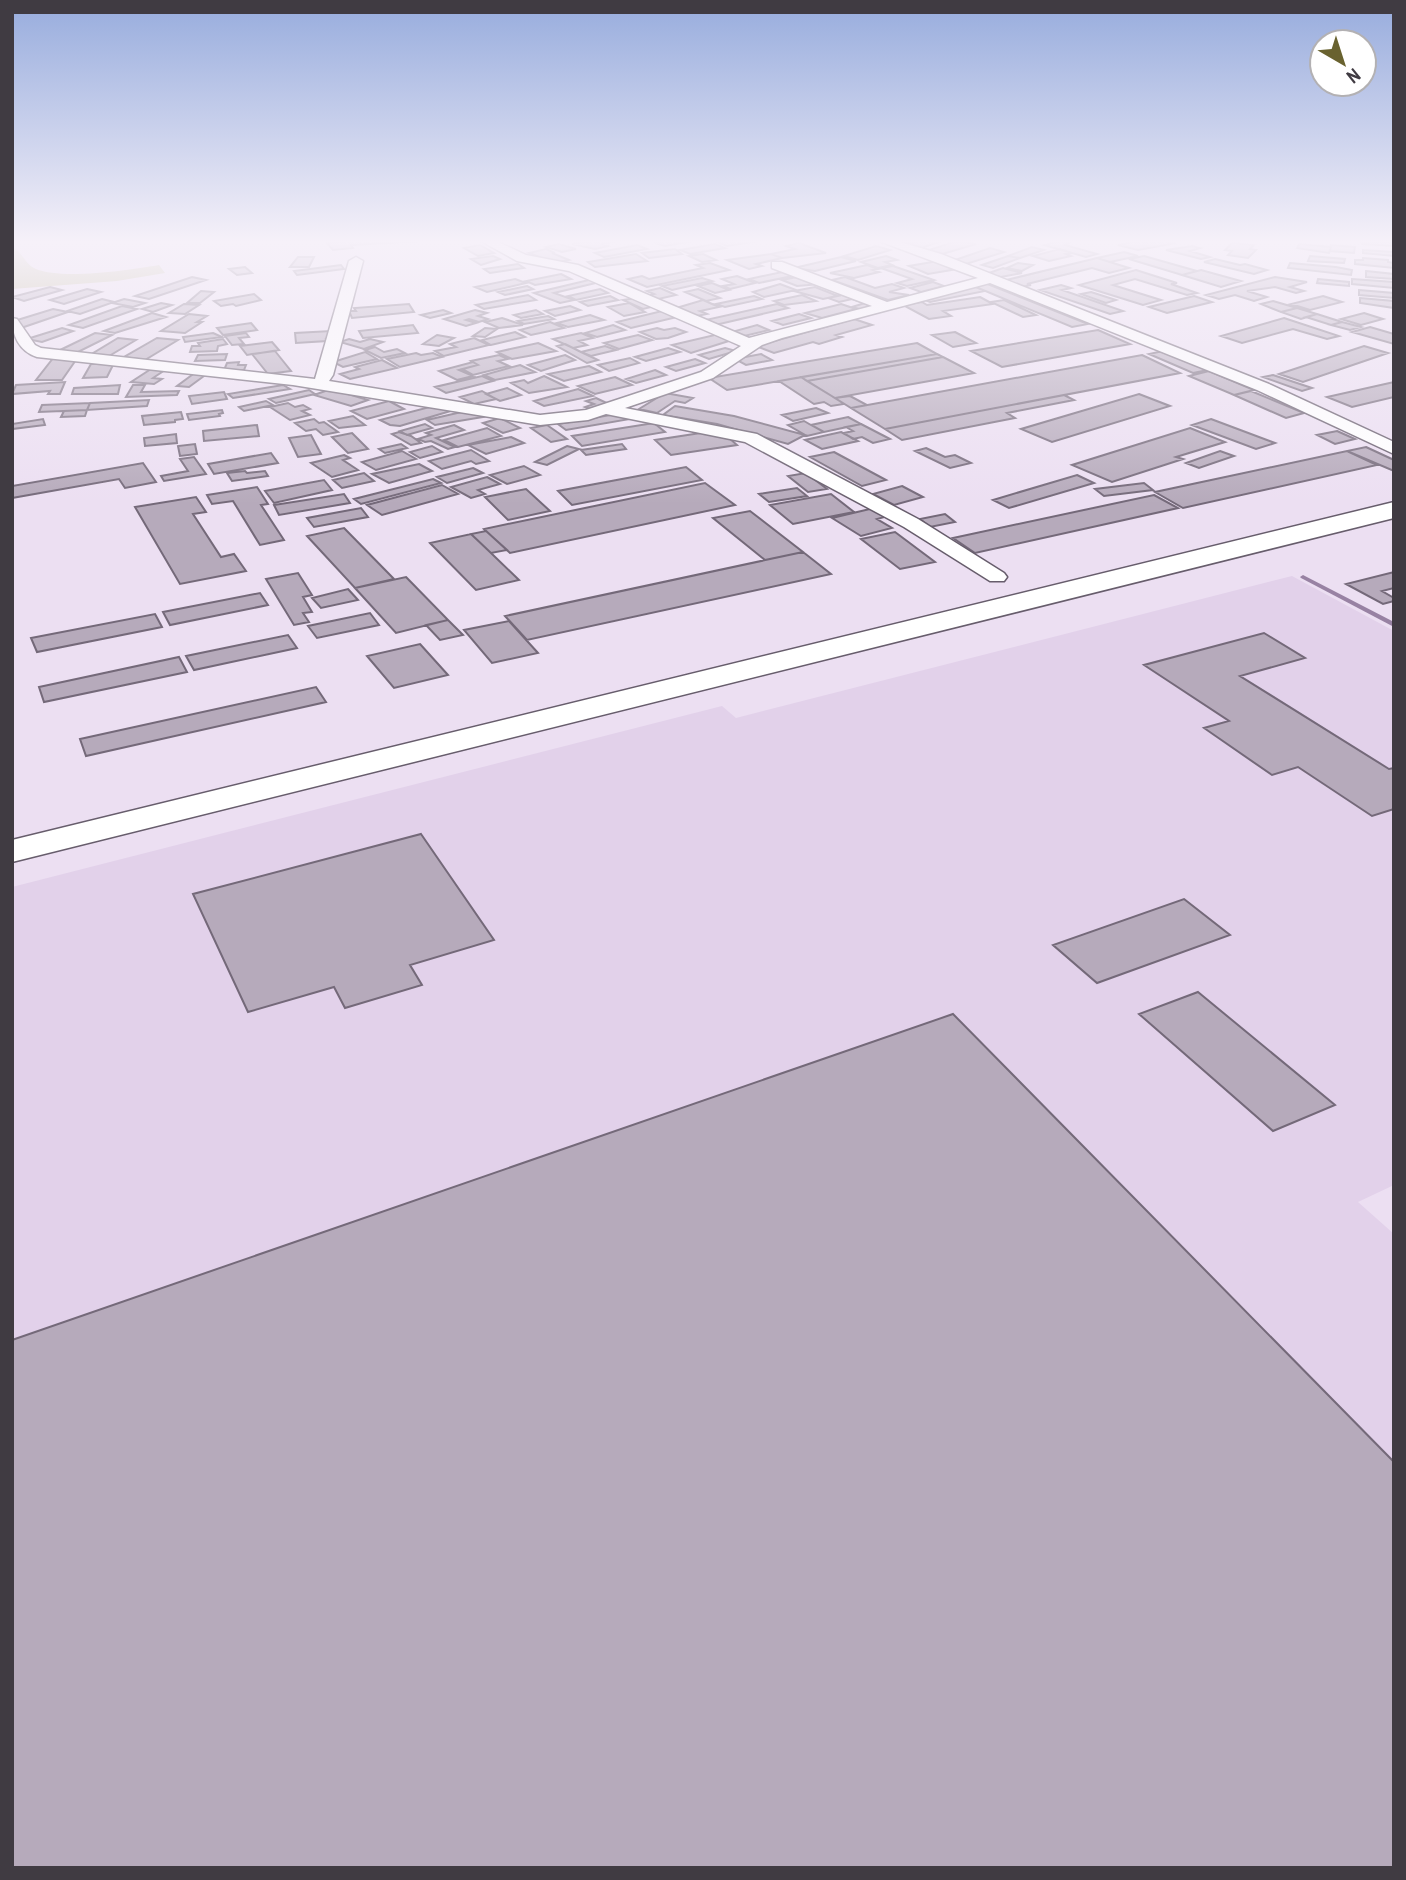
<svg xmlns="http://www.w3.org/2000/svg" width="1406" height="1880" viewBox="0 0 1406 1880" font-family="'Archivo Narrow',sans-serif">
<rect width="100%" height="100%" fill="#ecdff2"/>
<path fill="#e2d1ea" d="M1292 576 1394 631V1185L1358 1202 1394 1234V1868H12V887L722 706 736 718Z"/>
<path fill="#beba94" d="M12 247C23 252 25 265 36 269 62 280 131 270 159 265L165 273 117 281 12 289Z"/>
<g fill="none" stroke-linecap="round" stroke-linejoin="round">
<path fill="#9882a3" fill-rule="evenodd" d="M1303 575 1394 622V627L1301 578 1300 577Z"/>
</g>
<path fill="#b6aabb" stroke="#746979" stroke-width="2" d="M346 241H424L351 245 353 248 333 250 327 243Z
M588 241H619L602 244 608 246 595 249 572 244Z
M665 241H694L665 246 655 243Z
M728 241H759L727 246 718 242Z
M917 241H942L921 248 905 245Z
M957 241 976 244 939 255 926 251Z
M1060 241 1069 243 1065 245 1097 254 1086 257 1044 245Z
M1136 241H1169L1176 243 1138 250 1118 245Z
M1361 241 1394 242V246L1362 244Z
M799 243 826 253 782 258 771 254 795 249 786 246Z
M1232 243 1254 245 1250 249 1256 250 1248 258 1228 255 1232 251 1225 250Z
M559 244 576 249 562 252 546 247Z
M715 244 725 248 690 254 680 250Z
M1299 244 1331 247 1329 253 1297 248Z
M480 245 494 253 478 256 464 248Z
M637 245 647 249 604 257 595 253Z
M1331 245 1355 247 1354 253 1330 251Z
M876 246 890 250 858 260 844 256Z
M1192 246 1200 248 1190 251 1210 257 1201 259 1166 250Z
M1032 247 1044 250 1020 258 1008 256Z
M990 248 1004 252 966 264 952 261Z
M546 249 555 253H552L569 260 555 263 529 253Z
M675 249 682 254 649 258 642 253Z
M1060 249 1072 253 1066 254 1071 256 1049 261 1033 256Z
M1363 250 1394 252V256L1363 253Z
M1124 252 1138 256 1110 262 1097 258Z
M636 254 647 261 595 267 588 262Z
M703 254 716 260 702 262 689 256Z
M771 254 782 258 756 264 762 266 749 269 727 260Z
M493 256 500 259 481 265 471 259Z
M886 256 897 260 885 262 892 265 878 268 861 262Z
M1008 256 1020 258 993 268 982 265Z
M1144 256 1197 271 1182 275 1129 259Z
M1310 256 1345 259 1344 263 1308 261Z
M298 257H314L309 267H290Z
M841 257 856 261 815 271 794 268Z
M1097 258 1129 268 1109 273 1092 268 1027 284 1031 285 1022 287 1002 281Z
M1363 258 1388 260V262L1394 263V268L1355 264V260H1363Z
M1215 259 1240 265 1245 264 1267 270 1254 274 1204 262Z
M938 261 957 269 928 274 909 266Z
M710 263 729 270 647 287 628 279 642 276 649 279 703 268 696 265Z
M1018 263 1033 265 1022 271 1007 268Z
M1290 263 1336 267 1352 270 1351 275 1288 268Z
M518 264 524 268 490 273 484 269Z
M341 265 344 269 297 275 294 271Z
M867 265 878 269 873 270 879 272 854 278 830 273Z
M893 266 934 280 907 286 897 283 912 279 881 268Z
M245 267 252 273 237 275 229 269Z
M1003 268 1022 273 1001 277 986 274Z
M1136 270 1177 283 1171 284 1197 293 1187 295 1135 279 1113 285 1161 300 1143 305 1079 285Z
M1201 270 1241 281 1221 287 1182 275Z
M787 271 797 275 759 283 749 279Z
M1366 271 1394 274V279L1366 277Z
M561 274 571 279 535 285 526 281Z
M737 276 755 283 730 289 723 286 734 284 722 279Z
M192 277 206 280 149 299 135 296Z
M797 277 821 284 797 286 782 280Z
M845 277 875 288 892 284 904 288 889 292 909 295 888 300 832 280Z
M1275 277 1307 282 1290 287 1304 291 1296 293 1275 287 1247 291 1267 297 1254 301 1235 295 1219 299 1206 295Z
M702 278 712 281 672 290 662 286Z
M515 279 526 283 487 292 475 287Z
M593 279 600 282 554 293 574 300 560 303 534 293Z
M1318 279 1349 282V286L1317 283Z
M1352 279 1394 282V288L1352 284Z
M933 282 944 286 921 292 910 288Z
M712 283 729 290 715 293 698 286Z
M985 283 1088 324 1072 327 971 285Z
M780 284 796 290 764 297 753 292Z
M971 285 985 291 930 302 922 299Z
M1061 285 1071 288 1062 290 1123 311 1110 314 1040 290Z
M527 286 533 289 505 295 498 292Z
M50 287 62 290 24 301 12 297Z
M815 287 838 296 823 299 794 291Z
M660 288 676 295 654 300 646 296 654 294 647 291Z
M87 289 101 292 64 304 50 300Z
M600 289 608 293 576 300 568 296Z
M698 289 720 298 706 301 685 292Z
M1359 290 1394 293V298L1359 295Z
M201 291 214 292 200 303H187Z
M1091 292 1116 300 1106 303 1081 294Z
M848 293 883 305 863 310 852 307 865 303 852 299 839 302 828 298Z
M254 294 261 300 236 306 233 304 221 306 214 301Z
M528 295 536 300 484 309 476 305Z
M802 295 816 301 784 305 774 301Z
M610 296 618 300 588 306 580 302Z
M754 296 762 299 725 307 716 304Z
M1194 296 1212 302 1167 313 1149 307Z
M1323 296 1342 302 1310 310 1291 304Z
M980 297 993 304 943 311 951 316 929 319 903 305 922 302 927 305Z
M636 298 655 306 643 309 623 300Z
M1360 298 1394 301V308L1360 303Z
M102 299 114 302 80 314 67 311Z
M124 299 145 303 133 307 112 303Z
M703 300 719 307 700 311 707 314 692 317 673 309Z
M1004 300 1036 315 1023 317 991 302Z
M1273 301 1297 308 1281 312 1261 304Z
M161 303 172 305 153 312 142 309Z
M629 303 645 312 624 316 608 307Z
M184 304 199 305 185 314 169 313Z
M409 304 414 312 352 318 349 311H356L354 308Z
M777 304 788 308 711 326 701 321Z
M841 304 856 309 822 318 805 313Z
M122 306 137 309 83 328 69 325Z
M570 306 580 310 555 316 545 311Z
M1297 308 1317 314 1301 319 1281 312Z
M53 309 68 312 21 328 14 321Z
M443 310 451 313 430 318 421 315Z
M475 310 487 313 478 316 488 319 479 322 469 319 466 320 476 323 466 326 444 319Z
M536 310 543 314 521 318 514 315Z
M662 311 677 317 631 328 617 322Z
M152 313 166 317 115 333 104 331Z
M1364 313 1383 319 1361 325 1341 319Z
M189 314 207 316 197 322H202L185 333 161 331Z
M799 314 811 318 783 325 772 321Z
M1317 314 1342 322 1331 325 1306 317Z
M590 315 604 320 568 327 557 323Z
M548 316 554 319 524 324 518 321Z
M502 318 523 325 499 328 485 322Z
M1284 318 1339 336 1327 339 1293 329 1242 343 1221 336Z
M854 319 872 325 836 335 842 337 819 344 813 342 774 353 756 346Z
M550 322 564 328 531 335 520 330Z
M1342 322 1361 327 1350 330 1331 325Z
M251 323 257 330 223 335 217 328Z
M413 325 418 333 363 338 359 331Z
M613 325 625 330 597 337 585 333Z
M757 325 769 330 740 337 728 333Z
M1370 327 1394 334V344L1352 332Z
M62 328 73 331 42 342 27 339Z
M485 328 497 329 485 337 473 336Z
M657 328 664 330 675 328 686 332 668 338 656 339 640 332Z
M1098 330 1130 344 1002 367 971 351Z
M331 331V338L326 339 327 341 296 343 295 333Z
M515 332 525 337 491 345 482 340Z
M955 332 976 343 953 347 932 335Z
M95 333 112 335 76 353 58 351Z
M213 333 222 337 185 342 183 337Z
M246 333 249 337 239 338 244 344 232 345 225 336Z
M581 333 593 338 579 341 587 345 573 348 553 339Z
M719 334 732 340 691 353 672 345Z
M437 335 454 338 439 346 423 344Z
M638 335 652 340 619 349 604 343Z
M118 338 136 340 109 356 90 355Z
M157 338 178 340 145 360 124 357Z
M474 338 489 345 444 356 435 351 456 347 450 344Z
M223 339 227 344 218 346 217 351 190 352 192 346H200L198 343Z
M349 339 360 342 370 339 383 342 364 349 340 342Z
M272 342 279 350 247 355 240 346Z
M538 343 556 351 512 359 497 352Z
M917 343 937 354 727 390 709 378Z
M565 344 581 352 598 360 587 363 557 346Z
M605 346 616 350 591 356 581 352Z
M1364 346 1388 353 1303 382 1279 374Z
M375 347 384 352 397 349 405 353 381 358 365 350Z
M668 348 680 352 646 361 635 357Z
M725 348 736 351 709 359 699 355Z
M275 351 291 371 268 374 252 354Z
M1163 351 1208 370 1193 373 1149 354Z
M365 352 377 359 343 367 333 362Z
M416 353 421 355 433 353 442 357 400 367 387 359Z
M227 354 225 360 195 361 198 355Z
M761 354 772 360 746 365 735 359Z
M937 354 943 357 807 381 801 377Z
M499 355 508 359 498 361 509 366 473 375 462 369 478 365 471 361Z
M565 355 575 360 541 371 528 365Z
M1142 355 1180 373 885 429 851 408Z
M54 357H78L62 380H36Z
M943 357 974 373 835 398 807 381Z
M630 358 639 363 609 371 598 365Z
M695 359 705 363 676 371 666 367Z
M382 360 397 368 350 379 340 374 359 369 355 367Z
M239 362 238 365H246L244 370H224L227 363Z
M473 362 478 365 459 370 473 376 457 380 439 371Z
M114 363 107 377 83 378 91 364Z
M520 365 535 372 495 380 484 375Z
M589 366 601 372 564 381 548 374Z
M151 369 165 370 153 378 162 379 154 384 131 382Z
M655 370 666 375 636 383 626 379Z
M1209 371 1254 390 1234 395 1189 376Z
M196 372 208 373 189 387 177 386Z
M1273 375 1312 388 1302 391 1263 377Z
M482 376 493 381 446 393 435 387Z
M544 376 567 387 529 393 511 383 524 380 528 383Z
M615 377 632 385 595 394 578 386Z
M801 377 835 398 844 404 831 406 824 402 814 404 779 381Z
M65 382 60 394H48L50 391 12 394 16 385Z
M1394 382V397L1352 407 1327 397Z
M120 385 118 394H72L74 388Z
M133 385H145L141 392 179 391 177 395 126 397Z
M283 385 290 389 233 398 228 394Z
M507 388 521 395 500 401 486 394Z
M331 389 368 400 351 406 314 395Z
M578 389 593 396 544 406 534 401Z
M309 390 315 394 276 403 269 399Z
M482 391 496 399 474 404 460 397Z
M1251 391 1304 413 1286 418 1234 395Z
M224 392 227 399 192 404 189 396Z
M665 393 693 398 685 403 675 401 657 413 639 409Z
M1139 394 1170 406 1052 442 1021 429Z
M1064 395 1074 400 1007 413 1015 418 902 440 885 429Z
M850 396 867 405 851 408 835 398Z
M596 398 611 405 592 410 585 407 594 404 586 401Z
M149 400 147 406 87 410 90 403Z
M266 401 273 405 244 411 239 407Z
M389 401 404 409 367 419 351 411Z
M90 403 87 410 39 412 42 405Z
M288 403 295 407 303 405 310 409 302 411 310 415 290 420 270 407Z
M441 404 454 410 400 426 390 425 380 420Z
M675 406 734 416 805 435 788 444 717 424 663 415Z
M816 408 828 413 793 421 782 415Z
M87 410 85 416 61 417 64 411Z
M222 410 223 413 219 414 220 416 189 420 187 414Z
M470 410 483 417 435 425 427 420Z
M181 412 183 419 175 420V422L144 425 142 416Z
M622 413 630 419 566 430 558 424Z
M353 416 365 425 339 428 329 421Z
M848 417 861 424 824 432 811 425Z
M500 418 520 428 503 433 483 423Z
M43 419 45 425 12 429V424Z
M314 419 319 423 324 422 338 432 323 435 316 429 306 431 295 423Z
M1211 419 1275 443 1256 449 1192 425Z
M804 421 811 425 824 432 807 436 788 425Z
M654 423 665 432 582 446 572 436Z
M425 424 432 428 407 435 400 431Z
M861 424 890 439 873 443 862 437 853 439 844 433 853 431 846 427Z
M257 425 259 436 204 441 203 431Z
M454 425 464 430 436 438 455 447 448 449 431 441 425 442 418 439 431 435 426 433Z
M547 425 567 439 551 442 531 428Z
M487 428 501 436 458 447 444 440Z
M1190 428 1225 442 1176 457 1183 459 1112 482 1072 465Z
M720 430 737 445 671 455 655 440Z
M1337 431 1355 439 1335 444 1317 435Z
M399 432 411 436 421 443 411 445 392 434Z
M841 432 858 441 822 449 805 440Z
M352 433 368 449 348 453 332 437Z
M176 434 177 443 145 446 144 438Z
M311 435 321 454 298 457 289 438Z
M511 437 524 443 486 454 468 445Z
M195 444 197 454 180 456 178 446Z
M401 444 407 448 385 453 379 449Z
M622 444 626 449 586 455 581 450Z
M432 446 442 452 420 458 410 452Z
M567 446 579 449 547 465 535 462Z
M1366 447 1394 460V471L1347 451Z
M926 448 945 457 955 455 971 463 950 468 915 451Z
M471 450 489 461 476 464 471 461 442 469 429 461Z
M402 451 416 459 376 470 362 462Z
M1220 451 1234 456 1199 468 1186 463Z
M1347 451 1377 465 1183 508 1155 492Z
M834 452 886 480 862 486 810 457Z
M271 453 278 463 214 474 208 464Z
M344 455 350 458 343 460 358 470 332 477 311 463Z
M194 457 206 474 164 481 161 476 188 471 180 459Z
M143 463 156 482 125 488 119 479 12 498V486Z
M419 464 432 471 389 483 372 474Z
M524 466 540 475 507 484 490 475Z
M686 467 702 480 572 505 558 491Z
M473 468 483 473 447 483 437 477Z
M245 471 247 473 265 471 268 476 232 481 227 473Z
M364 473 374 481 342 488 333 480Z
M806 473 827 489 808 492 788 476Z
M1077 475 1094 483 1009 508 993 500Z
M487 477 500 484 478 490 485 494 471 498 451 487Z
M433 479 441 483 361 504 354 499Z
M324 480 332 490 274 503 265 491Z
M705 483 735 505 510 553 484 529Z
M1144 483 1153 490 1104 496 1095 489Z
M442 485 458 494 382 515 367 505Z
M902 486 923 497 894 505 873 494Z
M257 487 268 504 261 505 284 540 260 545 233 501 212 504 207 495Z
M797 488 807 496 769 502 759 494Z
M526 489 550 511 508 520 485 497Z
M344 494 350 503 279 515 274 505Z
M831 494 854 512 793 524 770 505Z
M1154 495 1178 508 975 553 953 538Z
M196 497 206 512 193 514 221 557 234 554 246 571 180 584 135 507Z
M361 508 368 517 314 527 307 518Z
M874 508 888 516 877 519 892 528 861 536 832 518Z
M750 511 803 552 765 560 713 518Z
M945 514 955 522 930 527 920 519Z
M344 528 394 579 355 588 307 536Z
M486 531 507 550 491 553 471 534Z
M895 532 935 562 900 569 861 539Z
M471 534 491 553 519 580 476 590 430 543Z
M803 552 831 574 527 640 505 616Z
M1394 572V588L1382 591 1394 598V601L1383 604 1346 584Z
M298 573 312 595 303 597 312 612 303 613 309 622 294 625 266 579Z
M406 577 448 620 396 633 355 588Z
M348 589 358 600 321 608 312 598Z
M260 593 268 605 170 625 163 612Z
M370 613 379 625 317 638 308 626Z
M155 614 162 627 37 652 31 638Z
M448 620 463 635 440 640 426 625Z
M509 621 538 653 492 663 464 630Z
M1264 633 1305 658 1240 676 1389 769 1394 768V809L1372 816 1298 767 1272 775 1204 728 1229 721 1144 665Z
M288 635 297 648 194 670 186 656Z
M420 644 448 675 394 688 367 656Z
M179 657 187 672 44 702 39 687Z
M316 687 326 702 86 756 80 739Z
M421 834 494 940 410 965 422 985 345 1008 334 987 248 1012 193 894Z
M1184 899 1230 935 1097 983 1053 945Z
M1198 992 1335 1105 1273 1131 1139 1014Z
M953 1014 1394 1462V1868H12V1340Z"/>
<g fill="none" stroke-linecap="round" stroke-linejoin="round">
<g stroke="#675d6c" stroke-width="3">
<path id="minor" d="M481 241H496L526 255 578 265 749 338 872 306 772 268V262H782L887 302 978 278 879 241H897L941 254 1269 384 1394 442V454L1257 390 990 283 782 338 762 345 713 378 625 408 757 434 918 519 1004 573 1007 577 1004 581H990L904 527 745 442 606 414 588 420 540 425 293 385 37 357C19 351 12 335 12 318L17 319 35 345 41 348 315 379 349 261 356 257 363 261 333 375 329 381 540 415 586 410 701 372 741 346 569 271 517 261Z"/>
</g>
<g stroke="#675d6c" stroke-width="3">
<path id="secondary" d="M1394 502V518L12 862V840Z"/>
</g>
<use href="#minor" fill="#fff" fill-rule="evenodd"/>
<use href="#secondary" fill="#fff" fill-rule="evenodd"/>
</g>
<linearGradient id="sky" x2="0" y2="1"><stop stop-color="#97acdd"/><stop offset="0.48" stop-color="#f6f1f9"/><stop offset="1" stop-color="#f6f1f9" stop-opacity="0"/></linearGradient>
<rect width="1406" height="504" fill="url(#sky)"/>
<rect width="1406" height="1880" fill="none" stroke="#403b42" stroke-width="28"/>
<g transform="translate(1343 63) rotate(141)"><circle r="33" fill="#ffffff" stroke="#b3b1b3" stroke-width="2"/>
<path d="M0-5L12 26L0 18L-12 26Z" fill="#69622f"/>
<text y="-10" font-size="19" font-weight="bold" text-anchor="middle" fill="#403b42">N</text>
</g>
</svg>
